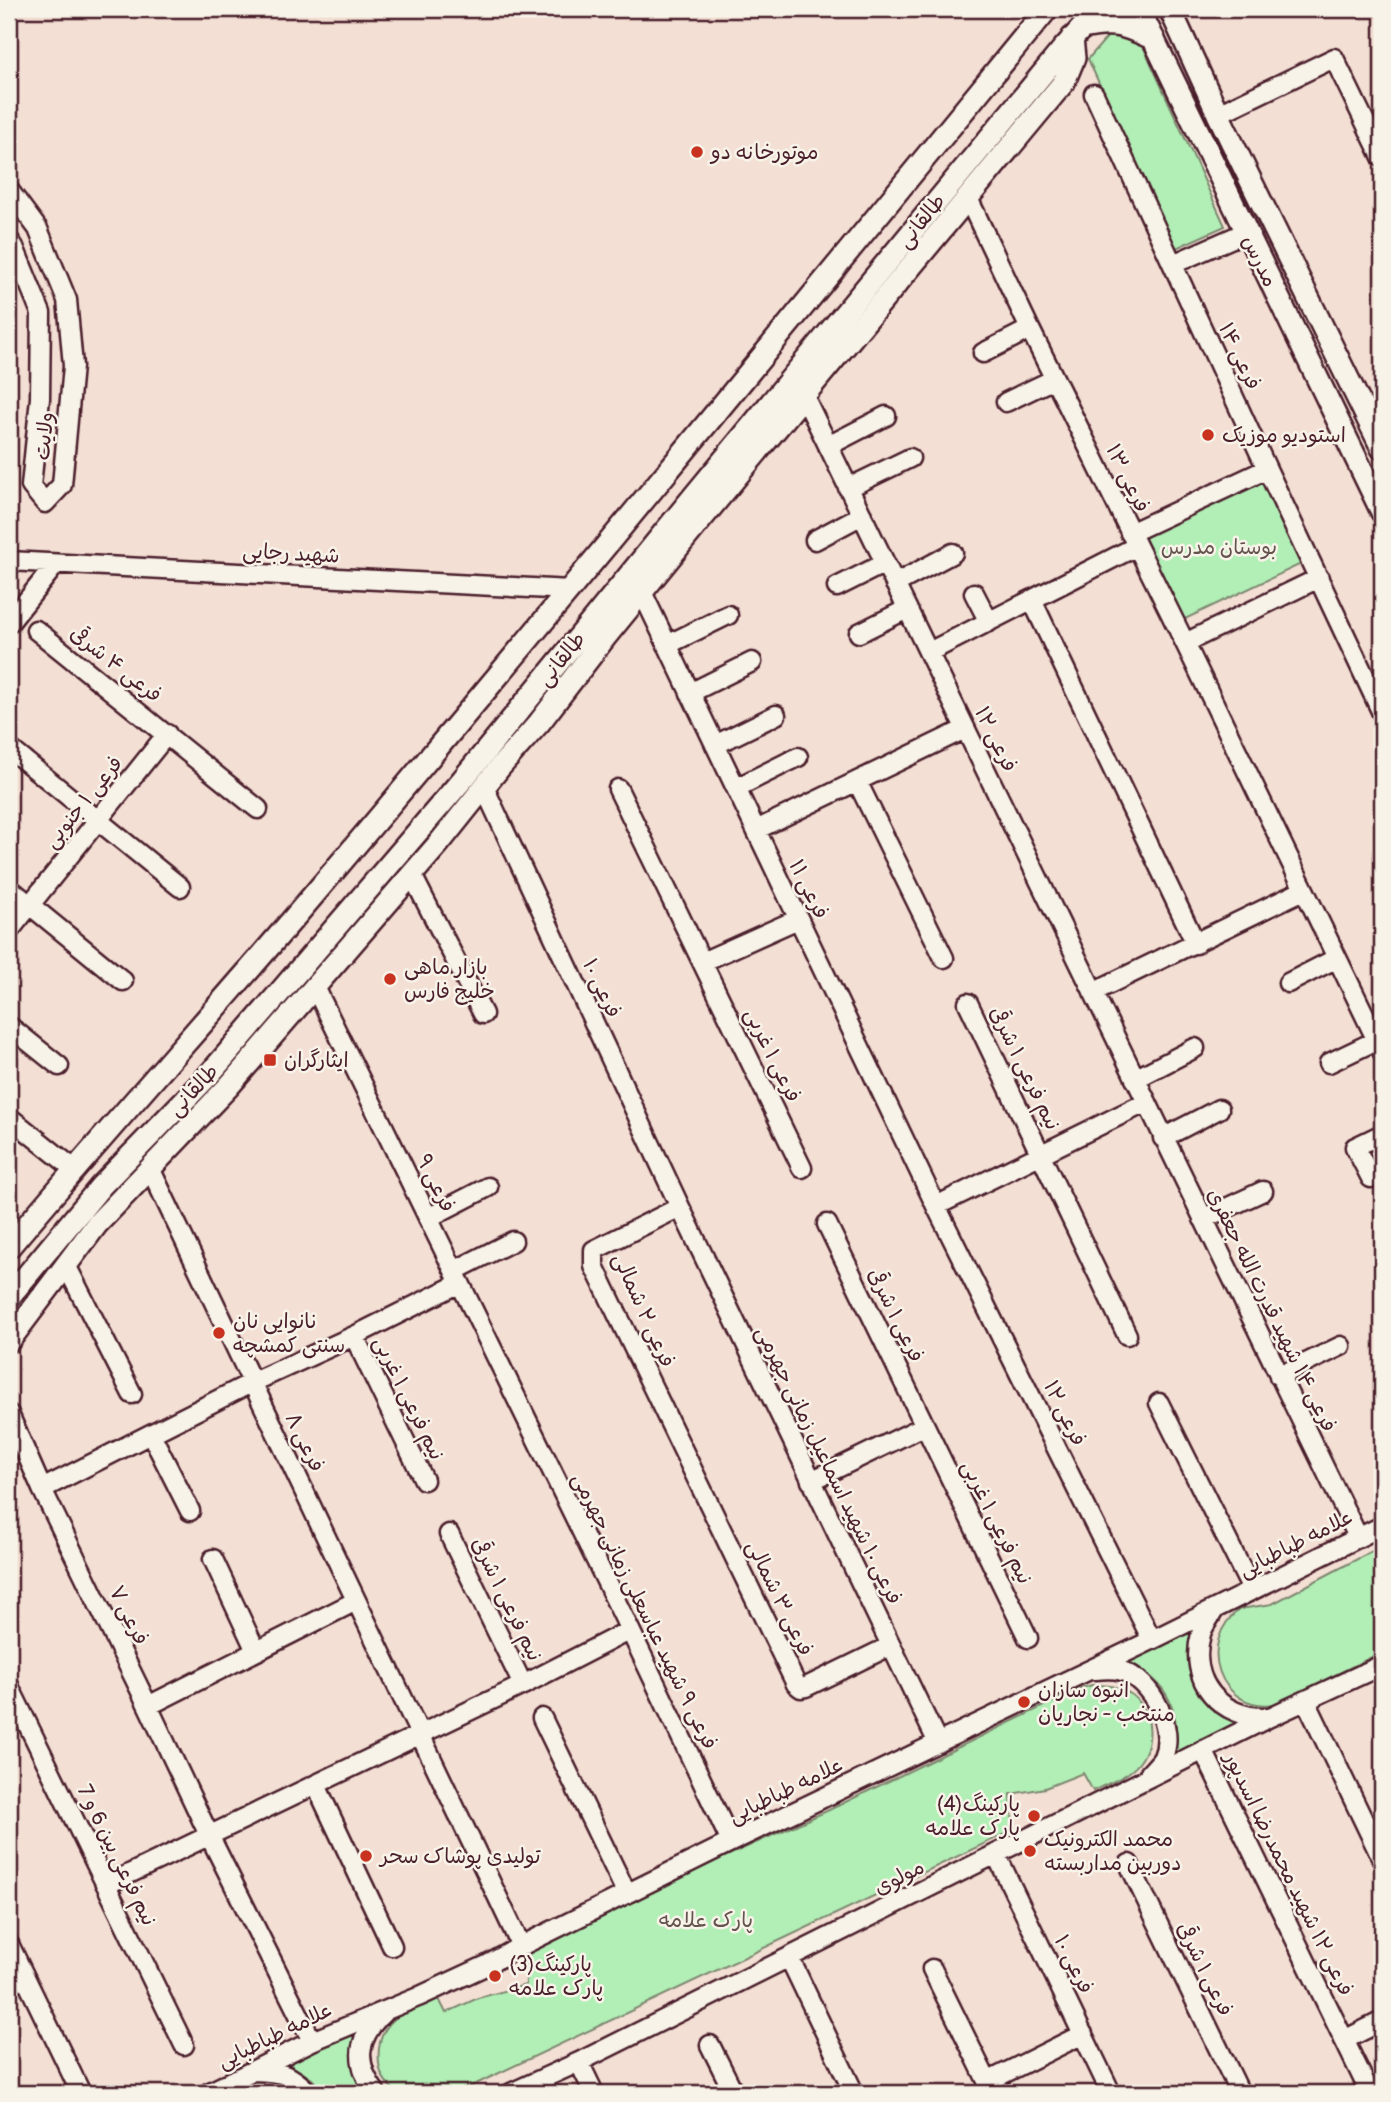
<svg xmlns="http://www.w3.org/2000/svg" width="1391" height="2102" viewBox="0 0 1391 2102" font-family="Pangolin,'Playpen Sans Arabic',sans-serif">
<rect width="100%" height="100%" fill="#f3dfd4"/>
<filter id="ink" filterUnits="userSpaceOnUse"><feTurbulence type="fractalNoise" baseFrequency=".0143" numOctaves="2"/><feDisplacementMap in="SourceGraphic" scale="14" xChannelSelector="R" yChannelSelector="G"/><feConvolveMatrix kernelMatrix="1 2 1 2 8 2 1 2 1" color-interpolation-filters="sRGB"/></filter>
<g filter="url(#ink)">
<path fill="#b1efb6" stroke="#7e8770" stroke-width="2" d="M1128 13 1225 226 1174 249 1088 59Z
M1258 472 1301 564 1183 620 1140 528Z
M1382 1546V1652L1276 1704C1219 1713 1195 1642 1240 1609L1272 1604Z
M1191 1630 1194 1632 1215 1708 1226 1717 1239 1723 1240 1727 1175 1757 1172 1755C1184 1716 1168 1681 1131 1665L1130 1660Z
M1092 1685C1102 1685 1114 1685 1123 1690 1152 1703 1157 1740 1139 1763 1128 1777 1108 1783 1093 1791L1083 1773 1045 1788 1011 1794 1013 1828 1009 1832 457 2093C442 2093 415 2096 401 2093 393 2091 385 2082 382 2075 378 2066 378 2058 379 2048 382 2017 413 2007 437 1995L446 2013 478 1998 526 1985 525 1955 684 1875 829 1810 1081 1688Z
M354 2029C356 2036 354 2040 353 2047 351 2063 357 2080 365 2093H325L312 2079 289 2064 287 2061Z
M256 2085 280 2088 291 2093H233L245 2087Z"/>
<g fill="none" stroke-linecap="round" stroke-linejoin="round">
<g stroke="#4a1f2b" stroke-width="23">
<path id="minor" d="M1094 94 1267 469 1382 713
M1218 114 1334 58 1382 157
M9 190 38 229 67 300 73 366 62 485 45 503 31 486 40 398 41 313 14 247 9 240
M968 198 1030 329 1185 643 1382 1051
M1173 264 1246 232
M983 353 1030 329
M804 396 1358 1537
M1006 402 1054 379
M828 446 886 416
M848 488 910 458
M1130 533 1267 469
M815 540 862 515
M9 561 570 590
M895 584 953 553
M837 587 885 563
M642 592 936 1206 1152 1640
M974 593 989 622
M1032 600 1196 944
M9 623 56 564
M36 630 258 809
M859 633 907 609
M1185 643 1319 578
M667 645 728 615
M929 652 1137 546
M690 693 752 662
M715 745 776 715
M9 748 180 887
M857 781 944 958
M484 787 680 1207 938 1743
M736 788 798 757
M618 789 802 1168
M756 830 965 729
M412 875 483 1014
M9 888 123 981
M9 931 167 734
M702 962 798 919
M1288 983 1337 958
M315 987 630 1630 731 1842
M1093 992 1304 890
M968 1003 1127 1335
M9 1026 59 1066
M1329 1063 1377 1040
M1135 1079 1195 1048
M9 1117 74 1169
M1163 1138 1219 1109
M150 1168 521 1946
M1371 1178 1355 1147 1382 1134
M936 1206 1147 1102
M680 1207 594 1250V1266L796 1684 801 1688 806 1687 890 1646
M428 1218 488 1187
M1203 1219 1263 1191
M827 1224 1028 1638
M66 1265 132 1394
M454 1271 513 1241
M354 1336 424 1480
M1279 1376 1341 1346
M1159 1403 1252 1590
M9 1414 42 1489 148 1706 209 1835 312 2041
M151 1434 190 1511
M811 1481 924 1426
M42 1489 251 1383 354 1336 460 1283
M449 1534 523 1685
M213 1559 256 1651
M1214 1610C1210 1618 1203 1626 1201 1634 1188 1681 1220 1719 1268 1717
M1095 1670C1104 1669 1113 1668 1122 1671 1151 1680 1176 1728 1163 1757 1160 1763 1153 1769 1149 1774
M9 1686 184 2045
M1306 1701 1382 1859
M148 1706 356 1601
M542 1718 627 1894
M1203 1750 1370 2093
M316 1785 392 1946
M996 1854 1111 2093
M1129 1864 1240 2093
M106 1885 523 1685 630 1630
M9 1944 81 2093
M789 1957 854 2093
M932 1969 993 2093
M1344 2040 1382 2021
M710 2045 734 2093
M579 2062 594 2093
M254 2071C280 2072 291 2073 309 2093
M987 2082 1083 2034
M208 2093 312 2041 418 1997 485 1966 521 1946 731 1842 1152 1640 1382 1526
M376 2093C354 2063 356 2038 384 2012
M511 2093 579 2062 1270 1717 1382 1665"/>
</g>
<g stroke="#4a1f2b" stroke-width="26">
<path id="major" d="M1139 9 1382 512
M1170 9 1218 114 1382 448
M1082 28C1115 21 1124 25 1154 39
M9 1247C111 1125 219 1007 322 885 567 596 807 302 1047 9
M9 1297 101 1186 208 1076 463 779 694 496 1063 49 1099 9
M9 1341 97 1224 229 1086 440 842 500 767 539 723 606 636 689 534 1064 82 1074 58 1072 38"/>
</g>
<use href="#minor" stroke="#f7f3e8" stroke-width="18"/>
<use href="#major" stroke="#f7f3e8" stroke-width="21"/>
</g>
</g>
<g fill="#c8321e" stroke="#f7f3e8" stroke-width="2.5">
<circle cx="697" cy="152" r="7"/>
<circle cx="1208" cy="435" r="7"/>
<circle cx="390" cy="979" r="7"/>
<rect x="263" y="1053" width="14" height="14" rx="3.5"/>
<circle cx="219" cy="1333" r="7"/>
<circle cx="1024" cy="1702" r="7"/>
<circle cx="1034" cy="1816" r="7"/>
<circle cx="1030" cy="1851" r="7"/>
<circle cx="366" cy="1856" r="7"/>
<circle cx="495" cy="1976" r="7"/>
</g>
<g text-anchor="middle" stroke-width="5" stroke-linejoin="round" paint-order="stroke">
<g font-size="21" fill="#4a1f2b" stroke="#f7f3e8" text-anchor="start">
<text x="711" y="159">موتورخانه دو</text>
<text x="1222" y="442">استودیو موزیک</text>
<text x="404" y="974">بازار ماهی<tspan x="404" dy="24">خلیج فارس</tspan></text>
<text x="284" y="1067">ایثارگران</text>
<text x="233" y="1328">نانوایی نان<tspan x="233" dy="24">سنتی کمشچه</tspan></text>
<text x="1038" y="1697">انبوه سازان<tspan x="1038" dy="24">منتخب - نجاریان</tspan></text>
<text x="1020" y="1811" text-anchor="end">پارکینگ(4)<tspan x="1020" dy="24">پارک علامه</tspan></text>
<text x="1044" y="1846">محمد الکترونیک<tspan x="1044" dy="24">دوربین مداربسته</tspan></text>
<text x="380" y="1863">تولیدی پوشاک سحر</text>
<text x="509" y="1971">پارکینگ(3)<tspan x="509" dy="24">پارک علامه</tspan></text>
</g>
<g font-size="21" fill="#4a1f2b" stroke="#f7f3e8">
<text transform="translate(921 221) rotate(-51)" y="7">طالقانی</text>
<text transform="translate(1260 261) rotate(64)" y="7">مدرس</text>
<text transform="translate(1240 356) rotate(65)" y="7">فرعی ۱۴</text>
<text transform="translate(44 436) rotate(-85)" y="7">ولایت</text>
<text transform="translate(1128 478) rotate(64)" y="7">فرعی ۱۳</text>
<text transform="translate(291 553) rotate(3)" y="7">شهید رجایی</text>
<text transform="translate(561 659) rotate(-51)" y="7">طالقانی</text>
<text transform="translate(116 664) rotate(38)" y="7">فرعی ۴ شرقی</text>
<text transform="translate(996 739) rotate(64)" y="7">فرعی ۱۲</text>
<text transform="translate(83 802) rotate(-51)" y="7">فرعی ۱ جنوبی</text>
<text transform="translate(809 889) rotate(64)" y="7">فرعی ۱۱</text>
<text transform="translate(602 988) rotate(65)" y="7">فرعی ۱۰</text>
<text transform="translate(773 1055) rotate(64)" y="7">فرعی ۱ غربی</text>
<text transform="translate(1025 1068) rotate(64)" y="7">نیم فرعی ۱ شرقی</text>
<text transform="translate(193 1090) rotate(-47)" y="7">طالقانی</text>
<text transform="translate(436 1183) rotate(64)" y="7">فرعی ۹</text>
<text transform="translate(644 1310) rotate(66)" y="7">فرعی ۲ شمالی</text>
<text transform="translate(1272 1310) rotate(64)" y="7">فرعی ۱۴ شهید قدرت الله جعفری</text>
<text transform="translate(896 1315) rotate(64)" y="7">فرعی ۱ شرقی</text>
<text transform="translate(409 1398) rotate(64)" y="7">نیم فرعی ۱ غربی</text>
<text transform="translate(1065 1413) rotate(64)" y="7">فرعی ۱۲</text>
<text transform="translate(305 1442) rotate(64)" y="7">فرعی ۸</text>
<text transform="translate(829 1465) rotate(64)" y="7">فرعی ۱۰ شهید اسماعیل زمانی جهرمی</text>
<text transform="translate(997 1522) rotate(64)" y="7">نیم فرعی ۱ غربی</text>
<text transform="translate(1296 1543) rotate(-27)" y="7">علامه طباطبایی</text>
<text transform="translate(780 1598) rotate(64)" y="7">فرعی ۳ شمالی</text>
<text transform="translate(507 1599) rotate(64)" y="7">نیم فرعی ۱ شرقی</text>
<text transform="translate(645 1611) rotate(64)" y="7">فرعی ۹ شهید عباسعلی زمانی جهرمی</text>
<text transform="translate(129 1615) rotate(64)" y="7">فرعی ۷</text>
<text transform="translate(786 1790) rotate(-26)" y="7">علامه طباطبایی</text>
<text transform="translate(117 1855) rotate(64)" y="7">نیم فرعی بین 6 و 7</text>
<text transform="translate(1289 1874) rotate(64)" y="7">فرعی ۱۲ شهید محمدرضا اسدپور</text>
<text transform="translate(899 1877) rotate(-27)" y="7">مولوی</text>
<text transform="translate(1074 1964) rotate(64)" y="7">فرعی ۱۰</text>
<text transform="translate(1205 1969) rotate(64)" y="7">فرعی ۱ شرقی</text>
<text transform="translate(275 2035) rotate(-26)" y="7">علامه طباطبایی</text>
</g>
<g font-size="21" fill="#64534e" stroke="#f7f3e8">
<text x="1219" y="554">بوستان مدرس</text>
<text x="706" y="1927">پارک علامه</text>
</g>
</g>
<rect width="1391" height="2102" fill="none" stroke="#f7f3e8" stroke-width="35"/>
<rect x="18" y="18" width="1356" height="2067" fill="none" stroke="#4a1f2b" stroke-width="2.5" filter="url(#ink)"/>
</svg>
